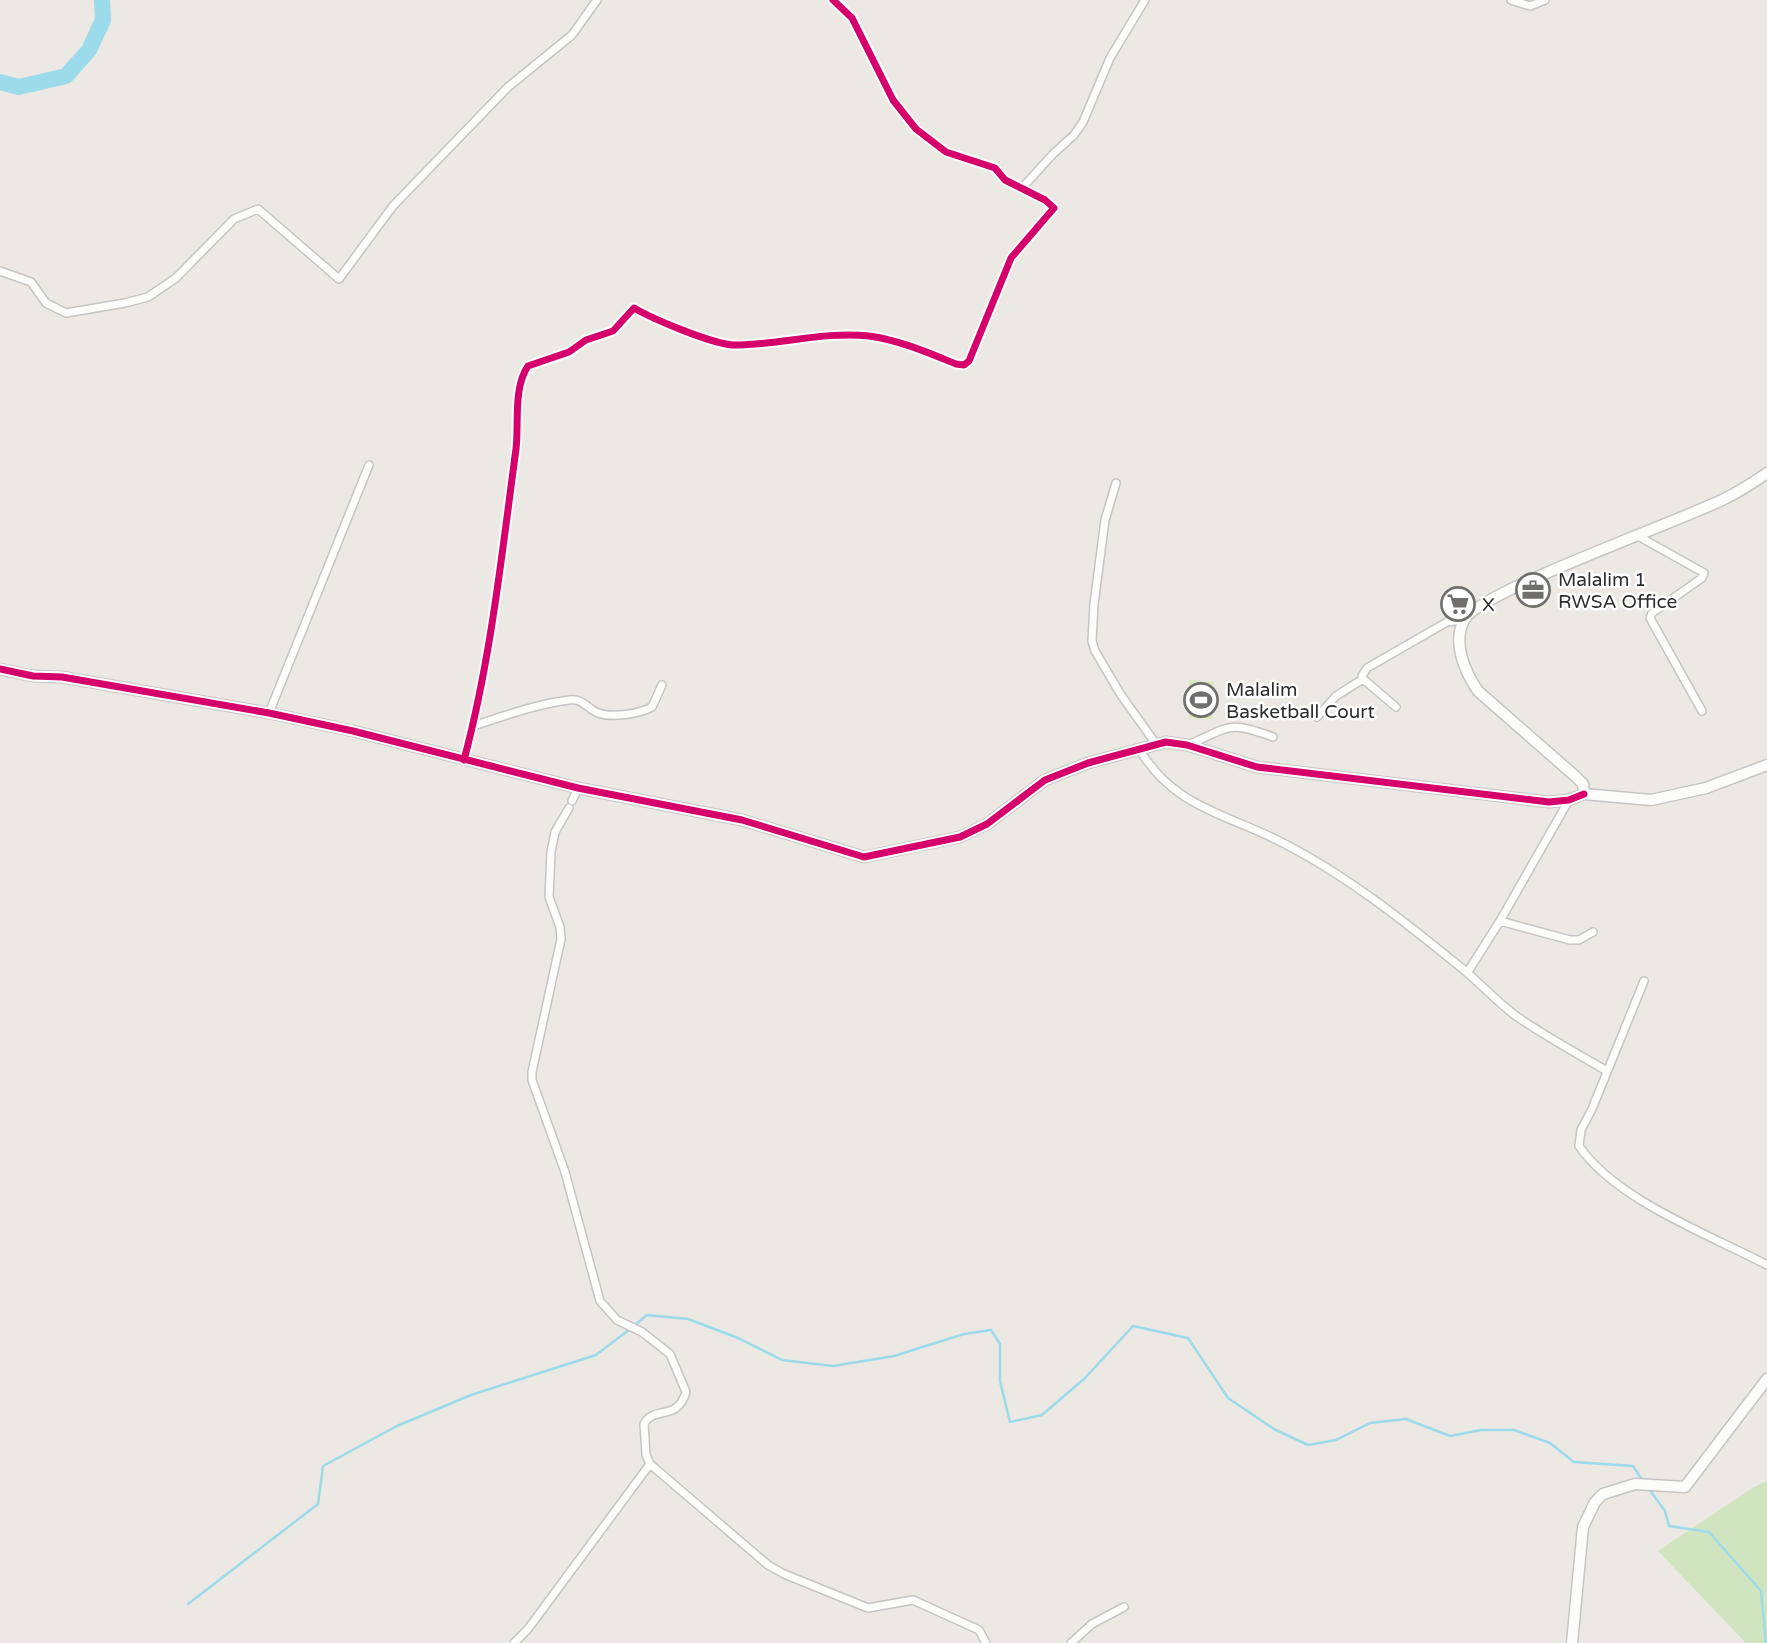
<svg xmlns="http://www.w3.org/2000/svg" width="1767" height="1643" viewBox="0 0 1767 1643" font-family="'Varela Round',sans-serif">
<rect width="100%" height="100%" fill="#ece8e4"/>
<path fill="#d0e5bf" d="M1767 1481V1643H1746L1658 1551 1754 1487Z"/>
<path fill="#dbe9bc" d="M1189 680 1214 682 1212 719 1189 718Z"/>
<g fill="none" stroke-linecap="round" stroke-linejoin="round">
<path stroke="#9bdbea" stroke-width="2.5" d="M635 1325 647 1315 688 1319 738 1338 782 1360 833 1366 894 1356 964 1334 991 1330 1000 1344V1381L1010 1422 1042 1415 1085 1378 1133 1326 1188 1338 1228 1398 1274 1429 1308 1445 1336 1440 1370 1423 1406 1419 1450 1436 1481 1430H1514L1550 1443 1574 1462 1633 1466 1643 1481
M1649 1489 1665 1511 1669 1526 1709 1532 1761 1591 1766 1643
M188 1604 318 1504 323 1466 397 1426 471 1395 596 1355 630 1329"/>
<path stroke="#9bdbea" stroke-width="16" d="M0 82 19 87 66 76 89 50 103 20 102 0"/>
<g stroke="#c5c5c5" stroke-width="10">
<path id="street" d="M1511 0 1530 6 1545 0
M1022 188 1053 154 1074 135 1083 122 1110 58 1145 0
M0 271 31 282 46 303 66 313 125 303 148 297 176 278 234 219 258 209 339 279 393 206 508 87 572 35 597 0
M1116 483 1105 520 1094 604 1092 641 1095 651 1121 695 1156 744
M1638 536 1704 573 1702 578 1652 613 1650 618 1702 711
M1396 707 1363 679 1362 676 1367 668 1447 622 1464 620
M269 713 369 465
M1317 717 1336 696 1363 679
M473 726C504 716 537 704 569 700 582 698 587 708 598 713 612 718 639 714 652 707L662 685
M1188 745C1230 727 1227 720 1273 737
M1139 749C1173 805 1219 812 1273 838 1343 872 1404 921 1464 970 1482 985 1497 1002 1516 1016 1545 1036 1576 1053 1607 1071
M464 760C491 659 502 552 516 449 519 423 513 388 528 366L569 352 586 340 613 331 634 308C653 319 714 345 735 345 779 345 825 331 869 336 899 340 929 353 956 364L964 365 969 361 1011 258 1054 208 1045 200 1005 180 995 168 946 152 916 129 893 100 852 18 833 0
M572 801 578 788
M569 808 555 832 551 852 549 897 560 927 561 939 532 1072V1080L565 1172 600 1301 617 1320 642 1332 670 1354 686 1392C677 1422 654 1405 644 1424L646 1455 650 1464 768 1565 784 1574 868 1608 913 1600 979 1630 986 1643
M1500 921 1570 940H1579L1593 932
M1467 973 1500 921 1569 800
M1644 981 1592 1109 1581 1130 1579 1146C1616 1200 1710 1235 1767 1265
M514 1643 528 1629 650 1464
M1071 1643 1092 1624 1124 1607"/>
</g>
<g stroke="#c5c5c5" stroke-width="13">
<path id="secondary" d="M1767 473C1754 482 1740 491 1726 498 1684 520 1478 592 1464 620 1452 643 1465 672 1478 691L1575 776 1583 784 1584 794 1651 800 1706 788 1767 765
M0 669 33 676 62 677 269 713 353 731 578 788 742 820 864 857 960 837 987 824 1045 780 1088 763 1166 742 1187 745 1257 767 1549 802 1569 800 1584 794
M1572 1643 1583 1527 1595 1502 1603 1494 1635 1484 1685 1487 1767 1379"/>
</g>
<use href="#street" stroke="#fcfcfb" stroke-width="7"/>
<use href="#secondary" stroke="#fcfcfb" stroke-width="10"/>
<g stroke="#fff" stroke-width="11">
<path id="cycleway" d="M0 669 33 676 62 677 269 713 353 731 578 788 742 820 864 857 960 837 987 824 1045 780 1088 763 1166 742 1187 745 1257 767 1549 802 1569 800 1584 794
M464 760C491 659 502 552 516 449 519 423 513 388 528 366L569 352 586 340 613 331 634 308C653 319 714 345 735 345 779 345 825 331 869 336 899 340 929 353 956 364L964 365 969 361 1011 258 1054 208 1045 200 1005 180 995 168 946 152 916 129 893 100 852 18 833 0"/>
</g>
<use href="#cycleway" stroke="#d6006c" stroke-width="7"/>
</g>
<defs>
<g id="office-ring" transform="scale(1.75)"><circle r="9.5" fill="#fff" stroke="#706f6e" stroke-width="1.5"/><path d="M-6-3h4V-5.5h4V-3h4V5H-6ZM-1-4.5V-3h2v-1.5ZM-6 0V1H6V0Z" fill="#706f6e"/></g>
<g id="supermarket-ring" transform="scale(1.75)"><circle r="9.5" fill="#fff" stroke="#706f6e" stroke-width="1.5"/><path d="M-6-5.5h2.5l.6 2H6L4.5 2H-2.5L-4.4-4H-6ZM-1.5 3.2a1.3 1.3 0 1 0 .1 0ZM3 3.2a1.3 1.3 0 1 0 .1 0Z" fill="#706f6e"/></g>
<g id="stadium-ring" transform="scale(1.75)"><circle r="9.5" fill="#fff" stroke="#706f6e" stroke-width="1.5"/><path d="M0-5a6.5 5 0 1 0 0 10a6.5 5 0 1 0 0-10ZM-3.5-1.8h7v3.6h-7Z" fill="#706f6e"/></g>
</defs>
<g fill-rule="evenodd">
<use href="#office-ring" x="1533" y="590"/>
<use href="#supermarket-ring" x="1458" y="604"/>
<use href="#stadium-ring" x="1201" y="700"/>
</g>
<g text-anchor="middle" stroke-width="5" stroke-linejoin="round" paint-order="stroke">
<g font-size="19" fill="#2e2e2e" stroke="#fff" text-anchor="start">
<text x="1558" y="586">Malalim 1<tspan x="1558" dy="22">RWSA Office</tspan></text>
<text x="1482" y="611">X</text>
<text x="1226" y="696">Malalim<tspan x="1226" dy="22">Basketball Court</tspan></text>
</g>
</g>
</svg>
